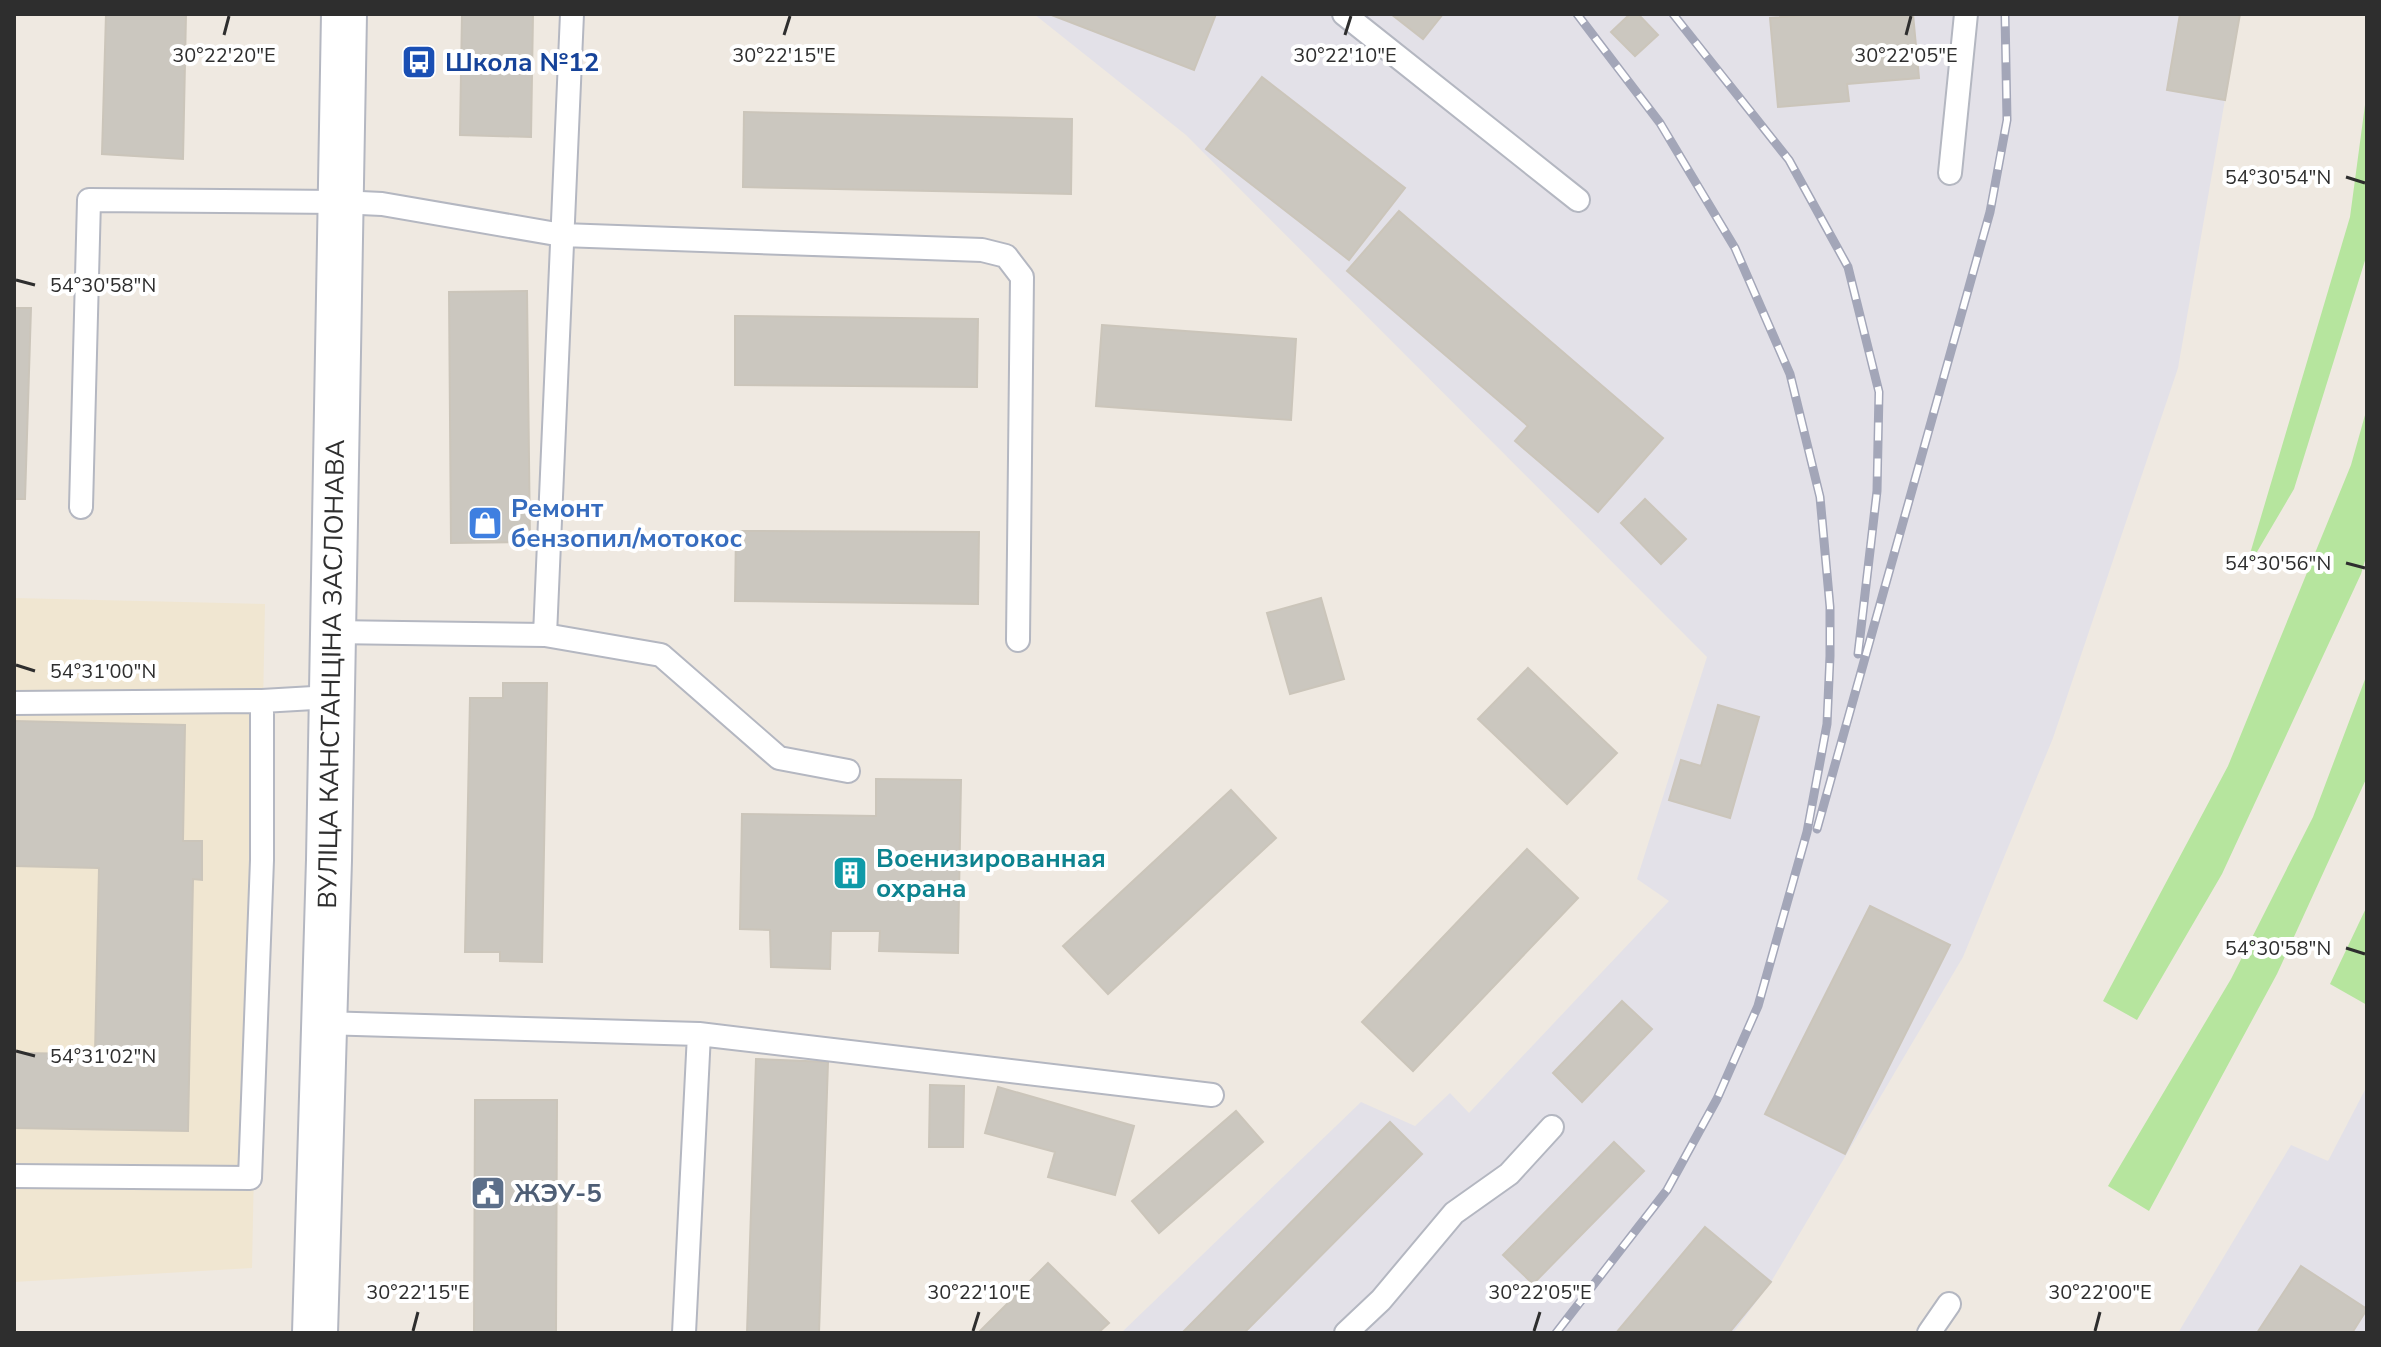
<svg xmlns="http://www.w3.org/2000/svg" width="2381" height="1347" viewBox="0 0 2381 1347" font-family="'Nunito Sans',sans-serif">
<rect width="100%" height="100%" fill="#efe9e1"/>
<path fill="#e3e1e8" d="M1034 14H2240L2178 368 2053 738 1963 957 1771 1282 1733 1333H1121L1361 1102 1415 1126 1450 1093 1469 1113 1669 901 1637 879 1707 657 1186 135Z
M2367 1086V1333H2178L2291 1145 2328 1161Z"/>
<path fill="#f0e6d1" d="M14 598 265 604 252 1268 14 1282Z"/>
<path fill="#b6e59e" d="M2367 90V254L2294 489 2244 574 2350 217Z
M2367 408V554L2361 574 2222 874 2137 1020 2103 1001 2228 766 2351 465Z
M2367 674V777L2277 974 2149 1211 2108 1186 2231 979 2313 817Z
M2367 906V1005L2330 984Z"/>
<path fill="#cbc7bf" stroke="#cbc5ba" stroke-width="2" d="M106 14H186L183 159 102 154Z
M462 14H533L531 137 460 135Z
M1049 14H1216L1194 70Z
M1391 14H1443L1423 39Z
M1630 14H1638L1658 35 1635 56 1611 32Z
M1816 14H1913L1919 78 1847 84 1849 101 1778 107 1770 18Z
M2180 14H2240L2225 100 2167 90Z
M1262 77 1405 188 1349 260 1206 149Z
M744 112 1072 119 1071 194 743 187Z
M1399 211 1663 438 1598 512 1515 441 1528 426 1347 271Z
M527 291 530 542 451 543 449 292Z
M14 308H31L25 499H14Z
M735 316 978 319 977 387 735 385Z
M1102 325 1296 339 1291 420 1096 406Z
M1645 499 1686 539 1661 564 1621 523Z
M736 531 979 532 978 604 735 601Z
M1321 598 1344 679 1290 694 1267 613Z
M1528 668 1617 753 1567 804 1478 719Z
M503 683H547L542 962 500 961V952H465L470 698H503Z
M1718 705 1759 717 1730 818 1669 800 1681 760 1701 766Z
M14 721 185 725 183 841H202V880L193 879 188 1131 14 1128V1053L95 1054 99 868 14 866Z
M876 779 961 780 958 953 879 951 880 931H831L830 969 771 967 770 930 740 929 742 814 876 816Z
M1231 790 1276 838 1108 994 1063 946Z
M1527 849 1578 898 1413 1071 1362 1022Z
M1870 906 1950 945 1845 1154 1765 1114Z
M1622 1001 1652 1029 1582 1102 1553 1073Z
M756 1059 828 1062 819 1333H747Z
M930 1085 964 1086 963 1147H929Z
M998 1087 1134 1126 1115 1195 1048 1177 1055 1152 985 1133Z
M475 1100H557L556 1333H474Z
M1236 1111 1263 1142 1159 1233 1132 1201Z
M1390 1122 1422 1154 1244 1333H1182Z
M1614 1142 1644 1171 1533 1284 1503 1255Z
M1705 1227 1771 1282 1729 1333H1616Z
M1048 1263 1109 1323 1098 1333H978Z
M2301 1266 2367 1309 2352 1333H2257Z"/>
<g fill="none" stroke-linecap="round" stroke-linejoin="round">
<g stroke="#b4b7c1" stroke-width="26">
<path id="lane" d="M1344 14 1578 200
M1950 173 1966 14
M81 507 89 200 339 202 382 204 562 235 982 250 1006 256 1022 277 1018 640
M331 632 545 635 661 655 779 758 848 771
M545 635 572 14
M14 703 262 701
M322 1023 699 1034 684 1333
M699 1034 1212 1095
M14 1176 250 1178 262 860V701L331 697
M1346 1333 1381 1300 1454 1213 1509 1174 1552 1127
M1929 1333 1949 1304"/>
</g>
<g stroke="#b4b7c1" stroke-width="48">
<path id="secondary" d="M315 1333 329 860 344 14"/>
</g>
<use href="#lane" stroke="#fff" stroke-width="22"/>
<use href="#secondary" stroke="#fff" stroke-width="44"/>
<g stroke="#a3a6b8" stroke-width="9">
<path id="rail" d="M1673 14 1789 160 1848 267 1879 392 1877 491 1858 654
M1817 829 1990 212 2007 120 2005 14
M1556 1333 1667 1190 1717 1099 1758 1006 1807 832 1827 724 1830 656V607L1820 497 1790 374 1735 248 1660 123 1577 14"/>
</g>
<use href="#rail" stroke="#fff" stroke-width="6" stroke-dasharray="18" stroke-linecap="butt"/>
</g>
<path fill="none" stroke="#2e2e2e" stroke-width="3" d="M224 35 229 16M784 35 790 16M1345 35 1351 16M1906 35 1911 16M2346 177 2365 183M16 280 35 285M2346 563 2365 568M16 665 35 671M2346 948 2365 954M16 1051 35 1056M413 1331 418 1312M973 1331 979 1312M1534 1331 1540 1312M2095 1331 2100 1312"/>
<defs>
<g id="bus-square" transform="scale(1.8)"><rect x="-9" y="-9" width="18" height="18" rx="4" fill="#1a4fb4" stroke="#fff"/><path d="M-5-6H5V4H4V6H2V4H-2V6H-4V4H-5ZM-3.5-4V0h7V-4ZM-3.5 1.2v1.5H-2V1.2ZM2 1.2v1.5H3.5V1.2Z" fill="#fff"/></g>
<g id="shop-square" transform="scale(1.8)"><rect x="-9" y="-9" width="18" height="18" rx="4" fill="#3f7fe0" stroke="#fff"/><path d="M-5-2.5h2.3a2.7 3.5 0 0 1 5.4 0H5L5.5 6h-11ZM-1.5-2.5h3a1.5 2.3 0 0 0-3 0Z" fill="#fff"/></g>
<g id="building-square" transform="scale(1.8)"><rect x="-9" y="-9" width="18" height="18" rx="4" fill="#0f9aa8" stroke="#fff"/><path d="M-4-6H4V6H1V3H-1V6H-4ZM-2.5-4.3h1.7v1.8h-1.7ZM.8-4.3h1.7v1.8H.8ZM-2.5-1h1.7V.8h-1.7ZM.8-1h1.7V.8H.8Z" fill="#fff"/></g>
<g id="civic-square" transform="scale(1.8)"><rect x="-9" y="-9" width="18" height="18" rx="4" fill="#5c6f8a" stroke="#fff"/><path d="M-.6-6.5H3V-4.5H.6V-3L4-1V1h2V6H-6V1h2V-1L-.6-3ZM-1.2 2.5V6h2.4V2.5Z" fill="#fff"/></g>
</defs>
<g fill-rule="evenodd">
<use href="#bus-square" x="419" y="62"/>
<use href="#shop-square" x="485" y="523"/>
<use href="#building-square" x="850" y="873"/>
<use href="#civic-square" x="488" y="1193"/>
</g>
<g text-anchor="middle" stroke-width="8" stroke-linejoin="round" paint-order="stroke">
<g font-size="26" font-weight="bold" fill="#164399" stroke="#fff" text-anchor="start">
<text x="445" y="71">Школа №12</text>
</g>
<g font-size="26" font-weight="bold" fill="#366cbe" stroke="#fff" text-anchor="start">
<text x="511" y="517">Ремонт<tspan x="511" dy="30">бензопил/мотокос</tspan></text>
</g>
<g font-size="26" fill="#2e2e2e" stroke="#fff">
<text transform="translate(331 674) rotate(-89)" y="9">ВУЛІЦА КАНСТАНЦІНА ЗАСЛОНАВА</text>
</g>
<g font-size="26" font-weight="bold" fill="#0d838f" stroke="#fff" text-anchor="start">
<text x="876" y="867">Военизированная<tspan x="876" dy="30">охрана</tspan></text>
</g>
<g font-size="26" font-weight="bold" fill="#4e5e75" stroke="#fff" text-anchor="start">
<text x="514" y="1202">ЖЭУ-5</text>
</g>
</g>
<g font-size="20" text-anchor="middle" fill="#2e2e2e" stroke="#fff" stroke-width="8" stroke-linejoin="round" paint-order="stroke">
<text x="224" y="62">30°22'20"E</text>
<text x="784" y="62">30°22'15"E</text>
<text x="1345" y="62">30°22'10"E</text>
<text x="1906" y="62">30°22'05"E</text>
<text x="2278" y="184">54°30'54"N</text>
<text x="103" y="292">54°30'58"N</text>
<text x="2278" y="570">54°30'56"N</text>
<text x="103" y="678">54°31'00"N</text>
<text x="2278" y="955">54°30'58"N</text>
<text x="103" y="1063">54°31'02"N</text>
<text x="418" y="1299">30°22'15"E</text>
<text x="979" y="1299">30°22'10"E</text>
<text x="1540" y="1299">30°22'05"E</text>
<text x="2100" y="1299">30°22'00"E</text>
</g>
<rect width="2381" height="1347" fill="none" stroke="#2e2e2e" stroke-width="32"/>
</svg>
